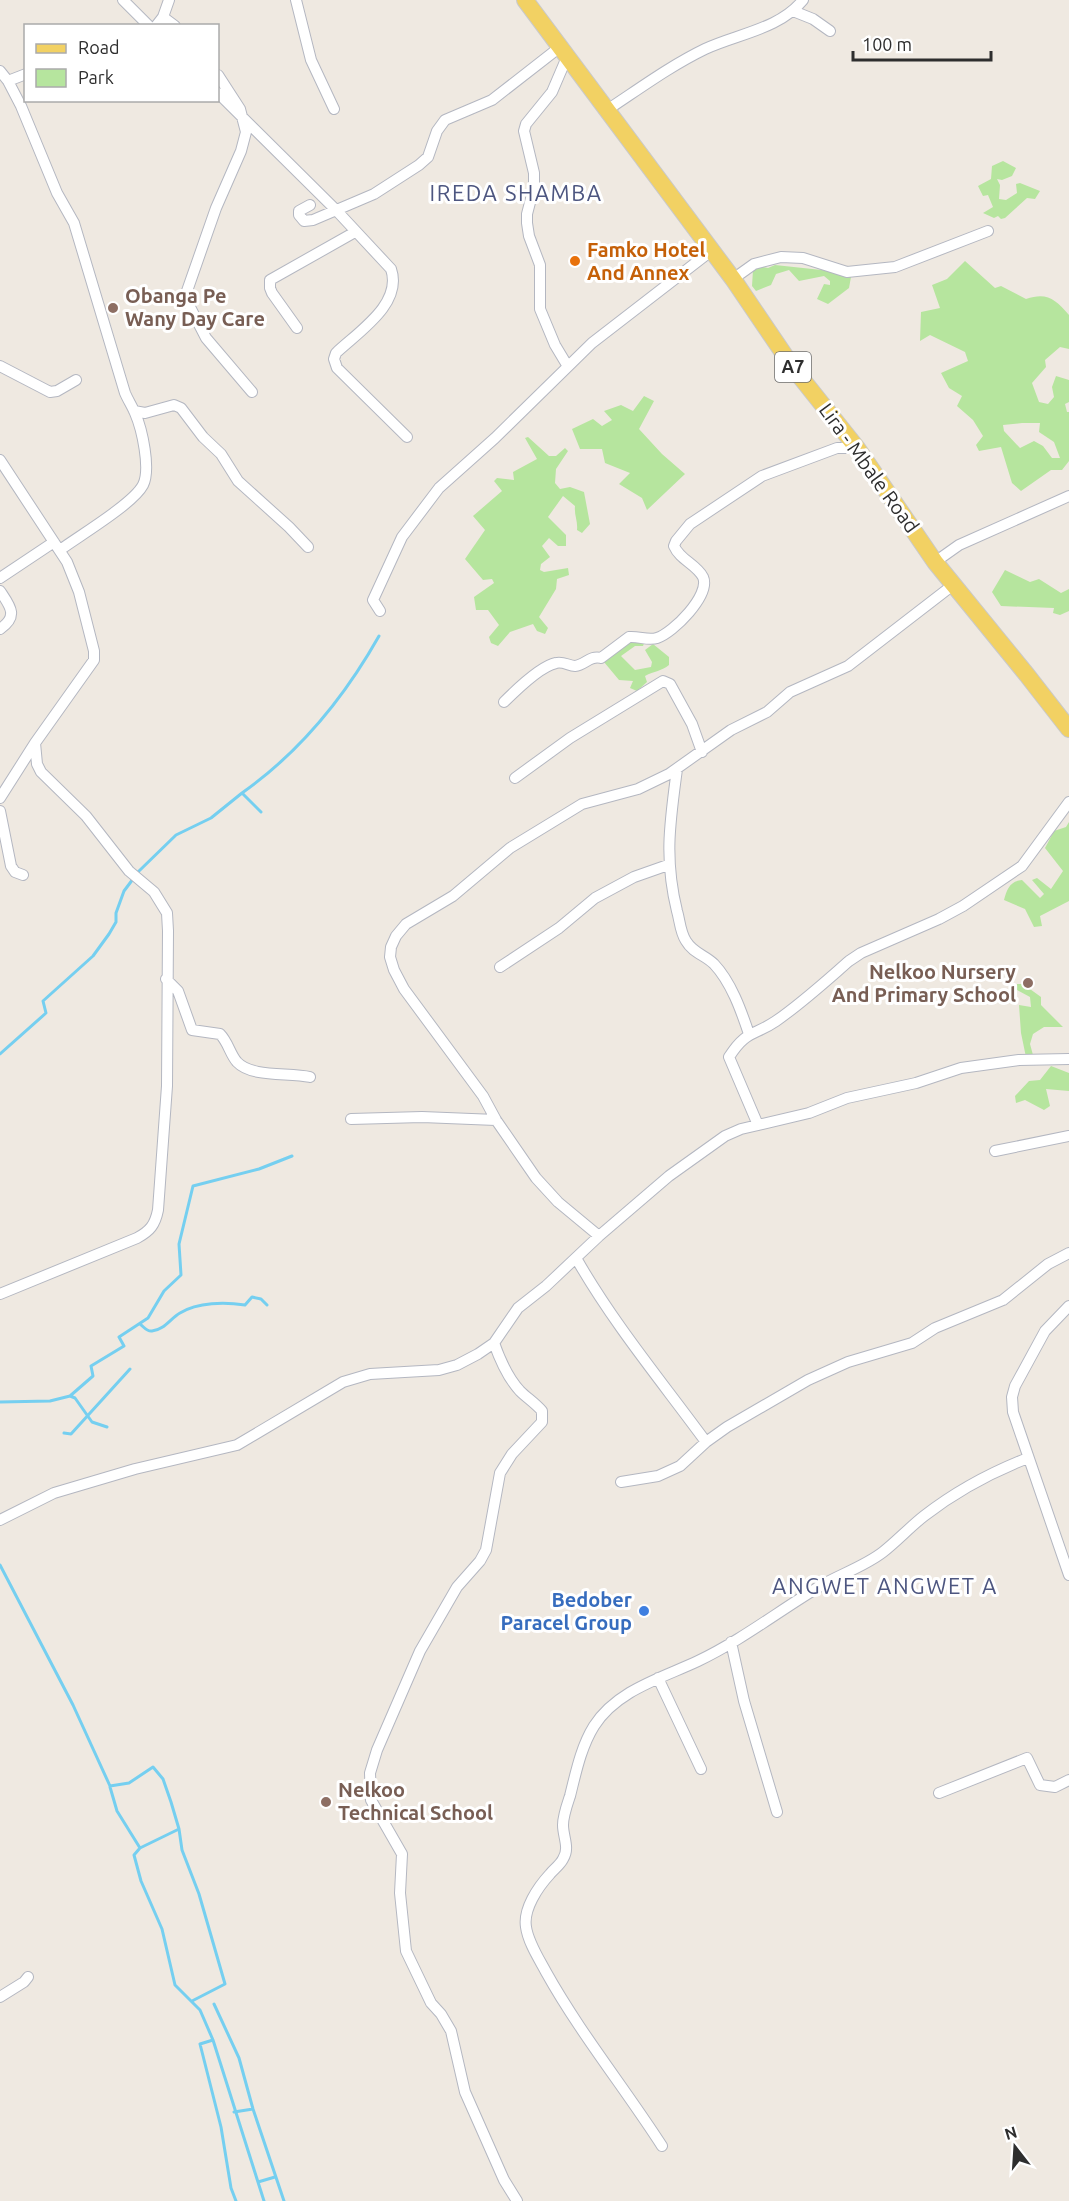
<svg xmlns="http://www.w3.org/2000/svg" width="1069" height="2201" viewBox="0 0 1069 2201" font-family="Ubuntu,sans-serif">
<rect width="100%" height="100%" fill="#efe9e1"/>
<path fill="#b6e59e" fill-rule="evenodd" d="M1003 161 1016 168 1012 176 1002 180 997 179 1000 185 999 199 1006 200 1017 193 1016 184 1020 183 1040 191 1035 199 1027 198 1005 218 1001 219 998 216 994 218 983 213 993 207 988 195 983 196 978 186 991 179 992 166Z
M965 261 995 288 1001 286 1026 299C1047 292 1055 299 1069 315V349L1060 347 1045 360 1046 367 1032 383 1039 402 1048 404 1054 397 1052 387 1056 376 1069 380V402L1065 404 1067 412H1069V461L1062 470H1051L1021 491 1012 483 1001 447 979 451 976 445 983 436 973 420 957 406 962 396 949 388 941 373 968 361 965 352 930 335 920 341 921 312 940 308 932 285 947 279ZM1022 423H1040L1039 432 1054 442 1060 458H1052L1043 446 1034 441 1020 448 1004 431 1003 425Z
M775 265 831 271 851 277 849 288 828 304 817 299 824 284 830 285V281L824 276 799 281 789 270 776 274 771 285 756 291 752 286 753 270 758 266 768 268Z
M644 396 654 401 639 429 662 454 685 474 647 510 642 498 619 484 630 473 605 463 602 449H580L572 429 593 419 602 426 612 420 604 411 621 405 633 411Z
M528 437 549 456H556L565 448 568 451 556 469 555 483 560 489 570 487 584 492 590 524 582 533 577 530C578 521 574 515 575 506L563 496 548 517 566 535V546H558L549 538 542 546 550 557 541 564 540 570 544 572 568 568 569 575 557 579 556 589 539 617 548 628 545 634 537 631 533 624 510 632 498 646 491 643 489 637 499 625 488 610H476L474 597 494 583 492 579 483 580 465 559 485 530 473 516 502 491 494 481 497 478 514 480 513 472 537 459 525 438Z
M1005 570 1030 582 1039 579 1061 593 1069 589V611L1060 615 1053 613 1054 608 1001 606 992 592Z
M632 638 645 641 643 646H635L621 656 635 670 651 667 652 662 645 650 653 644 669 657V665C662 671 654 671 645 676L647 682 637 691 630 688 633 681 619 680 604 662Z
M1069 822V901L1040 916 1042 926 1034 927 1025 909 1004 900C1007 889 1010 881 1022 880L1040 898 1044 894 1032 880 1037 878 1051 889 1063 871 1045 848 1054 831 1066 827Z
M1017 984H1023L1041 997V1005L1063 1027H1044L1033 1034 1030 1044 1033 1055 1043 1054 1035 1064 1027 1062 1021 1033 1019 1005 1031 1007 1030 997 1017 990Z
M1051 1066 1069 1073V1091L1046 1089 1050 1106 1044 1110 1025 1100 1016 1103 1015 1096 1029 1081 1040 1080Z"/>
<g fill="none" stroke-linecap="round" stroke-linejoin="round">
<path stroke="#75cff0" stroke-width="3" d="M242 793C300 752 344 698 379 636
M0 1054 46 1013 43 1001 93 956 109 934 116 922V913L124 891 139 871 176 835 211 818 242 793 261 812
M140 1324C144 1327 147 1332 152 1331 164 1330 171 1318 180 1313 198 1302 225 1302 245 1305L252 1297 261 1299 267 1305
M70 1396 75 1398 92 1422 107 1427
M0 1402 50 1401 70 1396 93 1376 91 1366 124 1346 119 1337 148 1318 164 1291 181 1275 179 1244 193 1186 259 1169 292 1156
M64 1433 71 1434 130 1369
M0 1565 73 1705 110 1786 129 1783 153 1767 163 1779 171 1802 179 1829 182 1850 199 1894 225 1984 192 2001
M110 1787 117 1811 140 1848 179 1829
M140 1848 134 1855 141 1881 162 1929 175 1985 200 2010 213 2040 264 2201
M214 2004 239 2058 253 2109 284 2201
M213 2040 200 2044 221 2127 231 2188 236 2201
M234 2112 253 2109
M258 2182 275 2177"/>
<g stroke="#b4b7c1" stroke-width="12">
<path id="minor" d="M123 0 149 26
M296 0 311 60 334 109
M793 11 813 19 830 31
M163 17 175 26
M156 26 163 17 169 0
M0 71 8 81 21 106 57 193 74 223 125 393C128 400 132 406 135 413 142 429 151 469 143 485 133 504 79 536 60 550
M218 75 240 109 246 132 241 151 216 208 187 291 190 307 206 338 252 392
M8 81 26 74
M218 93 336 210 391 269C403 304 358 332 336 353L334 359 337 368 407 437
M607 110C639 89 670 66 705 49 737 34 780 29 803 0
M310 205 299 211V215L304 221 313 220 374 194 419 165 428 157 437 131 445 120 492 100 560 47
M733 279 754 264 781 257 803 258 847 272 895 267 988 231
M297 328 272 293 270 288V280L355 232
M567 365 555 345 540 309V265L529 236 527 223V214L534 187V173L524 131 526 124 552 92 567 57
M0 366 50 392 57 391 76 380
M134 411 145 413 174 405 181 408 203 437 221 454 238 481 289 527 308 547
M0 460 67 562 79 592 94 651V660L35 743 37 764 41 772 86 816 129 871 154 892 167 913 168 931 167 1086 158 1210C155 1225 150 1231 137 1238L0 1294
M935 562 959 545 1069 496
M0 578 54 542
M0 591C10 606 19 616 0 629
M380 611 373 600 402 537 439 488 495 438 592 343 711 251
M504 702C515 691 541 666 556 663 563 661 569 666 575 666 585 665 590 655 601 658L629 637C639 636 648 641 657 638 673 633 711 595 703 577 696 564 680 560 674 546L676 541 690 524 762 476 837 448H857
M677 769C670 822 664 858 677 911 680 921 680 932 686 941 693 953 705 955 714 964 731 982 741 1010 749 1034
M515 778 570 738 663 681 670 684 692 724 702 752
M0 798 35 743
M0 811 11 866 15 872 23 875
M500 967 559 928 595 898 634 877 668 865
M166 979 178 991 192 1030 220 1034C228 1042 230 1054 237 1062 252 1078 289 1072 310 1077
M351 1119 422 1117 496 1120
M758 1125 729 1057C746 1030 754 1036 776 1021 802 1003 826 981 849 961L861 953 939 919 963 906 1022 866 1069 802
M995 1151 1069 1136
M599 1236 558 1202 536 1178 496 1120 483 1096 404 989 394 970 390 957 391 947 396 936 406 924 453 896 510 848 582 804 638 789 669 774 731 730 767 712 790 692 848 666 953 585
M576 1258C613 1323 662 1382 706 1442
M1069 1306 1045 1331 1015 1386 1012 1397 1013 1412 1069 1575
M494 1343C500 1360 507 1377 520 1391 527 1398 535 1403 542 1411V1422L512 1454 500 1473 486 1550 480 1561 457 1587 420 1651 377 1750 370 1773 371 1800 402 1854 400 1893 406 1951 431 2003 441 2014 451 2031 465 2092 504 2180 517 2201
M621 1482 658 1476 680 1466 706 1442 727 1427 808 1380 848 1362 912 1343 935 1328 1003 1300 1048 1264 1069 1253
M0 1520 54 1493 135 1469 237 1445 343 1382 370 1374 439 1370 457 1365 478 1354 494 1343 518 1308 546 1286 599 1236 669 1176 725 1136 741 1129 809 1113 847 1098 916 1083 961 1068 1019 1060 1069 1059
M731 1642 744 1701 777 1812
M658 1678 701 1769
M939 1793 1027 1758 1040 1785 1055 1787 1069 1780
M0 1997 24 1982 28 1977
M662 2146C624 2087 580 2033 546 1972 539 1959 528 1942 526 1927 523 1909 538 1887 550 1874 554 1869 560 1865 563 1859 570 1848 563 1837 563 1825 563 1816 567 1805 570 1796 576 1772 581 1747 594 1726 617 1690 662 1678 698 1661 742 1640 780 1610 822 1585 841 1574 865 1566 883 1552 897 1541 910 1527 924 1516 955 1492 992 1472 1028 1458"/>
</g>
<g stroke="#c9c9c9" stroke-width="18">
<path id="primary" d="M525 0 733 279 794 369 857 448 935 562 1027 675 1069 729"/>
</g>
<use href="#minor" stroke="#fff" stroke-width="10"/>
<use href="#primary" stroke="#f2d163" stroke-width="16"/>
</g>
<circle fill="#e8710a" stroke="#fff" stroke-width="2" cx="575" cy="261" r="6"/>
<g fill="#8d6e63" stroke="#fff" stroke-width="2">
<circle cx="113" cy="308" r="6"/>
<circle cx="1028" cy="983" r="6"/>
<circle cx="326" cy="1802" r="6"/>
</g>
<circle fill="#3f7fe0" stroke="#fff" stroke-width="2" cx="644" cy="1611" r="6"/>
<g text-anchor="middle" stroke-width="6" stroke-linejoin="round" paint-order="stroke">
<rect fill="#fff" stroke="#6d6d6d" stroke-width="1.5" x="775" y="352" width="36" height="30" rx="4.5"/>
<g font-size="18" font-weight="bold" fill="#2e2e2e">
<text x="793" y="373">A7</text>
</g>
<g font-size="20" font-weight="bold" fill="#c56008" stroke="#fff" text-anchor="start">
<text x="587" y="257">Famko Hotel<tspan x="587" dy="23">And Annex</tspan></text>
</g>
<g font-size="20" font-weight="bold" fill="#785e54" stroke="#fff" text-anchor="start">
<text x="125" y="303">Obanga Pe<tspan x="125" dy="23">Wany Day Care</tspan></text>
<text x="1016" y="979" text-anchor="end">Nelkoo Nursery<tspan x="1016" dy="23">And Primary School</tspan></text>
<text x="338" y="1797">Nelkoo<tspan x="338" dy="23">Technical School</tspan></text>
</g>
<g font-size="20" fill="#2e2e2e" stroke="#fff">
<text transform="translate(869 468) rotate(54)" y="7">Lira - Mbale Road</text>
</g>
<g font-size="20" font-weight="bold" fill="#366cbe" stroke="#fff" text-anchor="end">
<text x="632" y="1607">Bedober<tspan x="632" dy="23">Paracel Group</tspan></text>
</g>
<g font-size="22" letter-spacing="1.5" fill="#4d5680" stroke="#fff">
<text x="516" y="201">IREDA SHAMBA</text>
<text x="885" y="1594">ANGWET ANGWET A</text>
</g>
</g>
<rect x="24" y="24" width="195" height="78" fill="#ffffff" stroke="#ababab" stroke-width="1.5"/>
<rect x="36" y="44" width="30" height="9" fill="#f2d163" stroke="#ababab" stroke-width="1.5"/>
<text x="78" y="54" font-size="18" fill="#2e2e2e">Road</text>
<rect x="36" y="69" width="30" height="18" fill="#b6e59e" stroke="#ababab" stroke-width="1.5"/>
<text x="78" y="84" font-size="18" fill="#2e2e2e">Park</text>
<g transform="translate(1015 2147) rotate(343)" stroke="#ffffff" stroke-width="4.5" paint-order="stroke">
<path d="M0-4.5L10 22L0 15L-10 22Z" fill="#2e2e2e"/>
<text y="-9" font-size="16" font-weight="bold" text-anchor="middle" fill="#2e2e2e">N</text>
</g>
<path d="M853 51v9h138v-9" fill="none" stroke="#2e2e2e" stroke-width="3"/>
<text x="862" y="51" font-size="18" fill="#2e2e2e" stroke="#ffffff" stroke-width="4.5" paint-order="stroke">100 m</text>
</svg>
